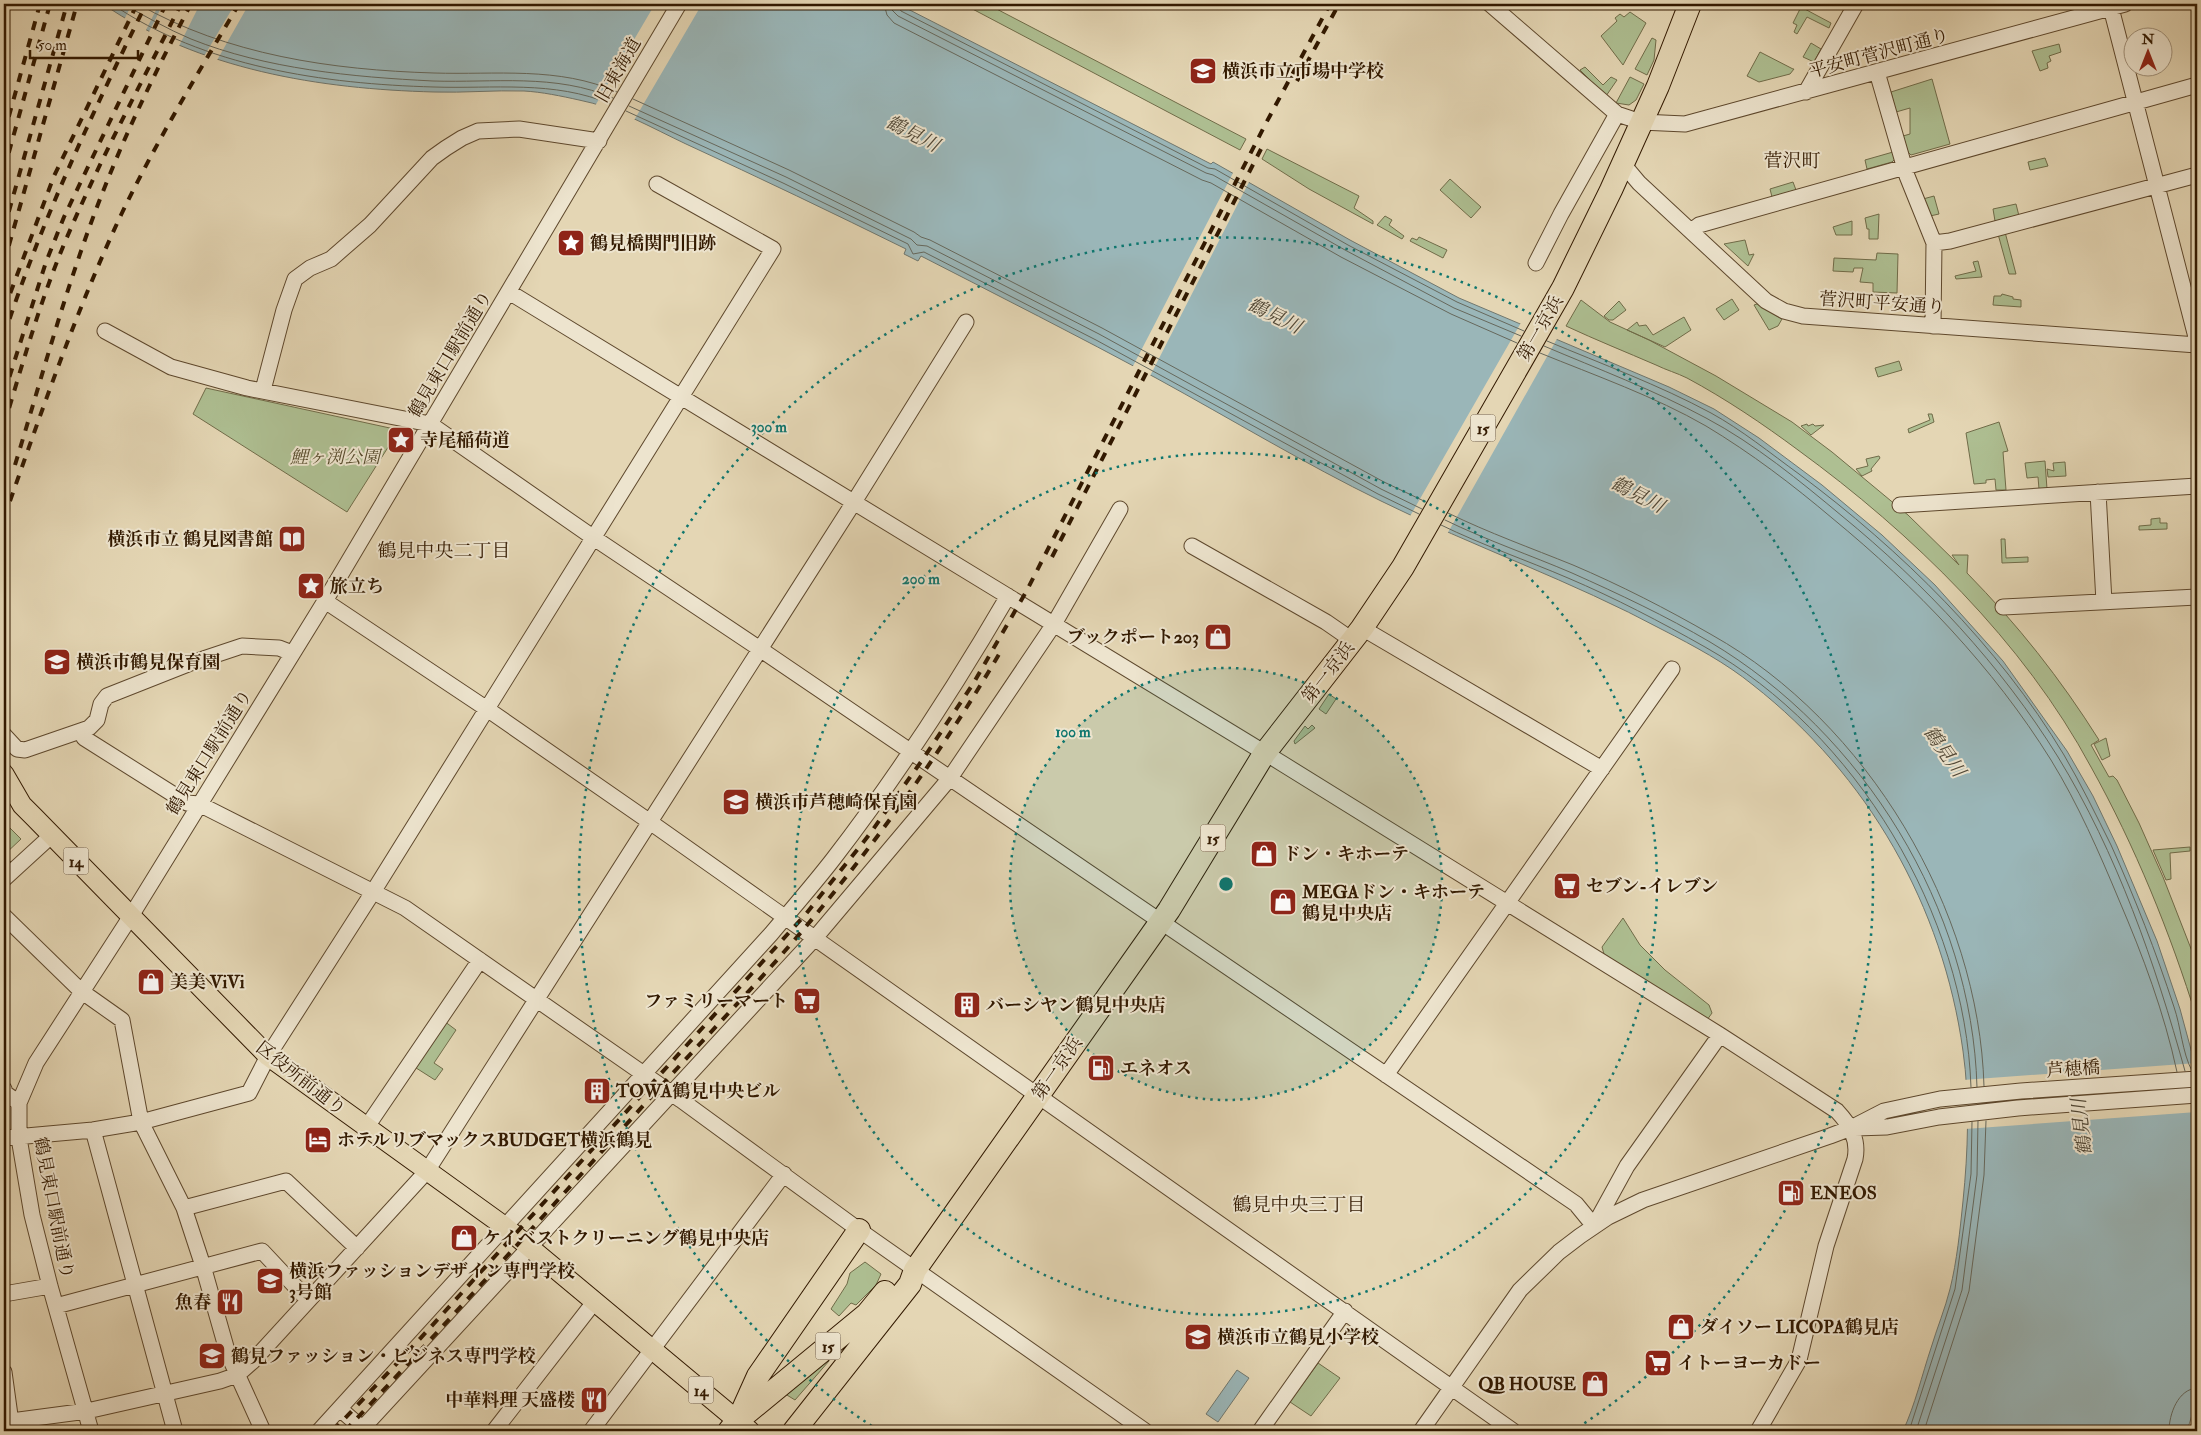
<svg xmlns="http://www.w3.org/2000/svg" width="2201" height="1435" viewBox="0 0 2201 1435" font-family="'IM FELL Double Pica','Noto Serif JP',serif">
<rect width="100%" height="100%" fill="#e4d6b4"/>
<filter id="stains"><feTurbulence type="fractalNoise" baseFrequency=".004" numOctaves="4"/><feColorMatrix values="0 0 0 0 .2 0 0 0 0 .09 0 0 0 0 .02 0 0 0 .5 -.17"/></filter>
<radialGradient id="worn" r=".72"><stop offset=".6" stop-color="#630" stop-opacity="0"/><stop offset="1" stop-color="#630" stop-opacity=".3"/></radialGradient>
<path fill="#aebf92" stroke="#706c49" d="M963 4H987L1246 139 1240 150Z
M1801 7 1831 23 1829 28 1807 17 1797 34 1794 32 1797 25 1793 23Z
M1630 12 1646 23 1623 65 1601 36 1617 21 1615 18 1620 14 1624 17Z
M1652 38 1656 40 1654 60 1647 75 1635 69Z
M1811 43 1821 49 1814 62 1803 57Z
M2059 44 2061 52 2049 56 2051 61 2047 63 2048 68 2040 71 2032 51Z
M1760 52 1793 69H1794L1790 74 1759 82 1747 76Z
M1585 67 1603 85 1611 77 1617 80 1606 96 1580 70Z
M1630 77 1644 84 1636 100 1629 105 1616 103Z
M1932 79 1950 144 1911 155 1908 152 1903 136 1910 134V108L1896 112 1891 92Z
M1267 149 1359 196 1354 208 1373 221V224L1309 189 1262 159Z
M1893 152 1895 159 1892 162 1867 169 1865 160Z
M2045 158 2048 166 2030 170 2028 162Z
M1450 179 1481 207 1471 218 1440 190Z
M1793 182 1796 190 1772 197 1770 189Z
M1934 196 1939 214 1930 216 1923 199Z
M2016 204 2019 216 1995 221 1993 209Z
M1879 214 1878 239H1869V229H1867L1865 218Z
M1385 216 1392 220 1389 225 1404 236 1402 239 1377 225Z
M1852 221V235H1836L1833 227Z
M2005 232 2016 274H2009L1998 234Z
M1419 237 1447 250 1443 258 1410 241 1412 238 1417 240Z
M1745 240 1749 255 1754 254 1748 266 1724 244Z
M1877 253 1898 254 1897 293 1873 292V283L1860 282 1863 268H1854L1853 272 1833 271 1834 258 1876 260Z
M1978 261 1982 277 1956 279 1955 276 1976 271 1973 262Z
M2002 294 2013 297V299L2021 300V307L1993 305 1994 296H2001Z
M1732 299 1739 310 1724 320 1716 309Z
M1581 300 1610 322 1649 340 1716 376 1792 422 1832 452 1908 515 1959 565 1952 555H1968L1967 573C2018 625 2060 678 2099 740L2091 745 2109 777 2113 776 2117 780 2139 823 2163 877 2197 964V1019C2170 932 2135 846 2091 767 2024 642 1912 533 1798 450 1763 424 1726 399 1687 378 1677 373 1666 370 1656 365 1626 352 1596 340 1566 326Z
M1619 301 1626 310 1613 320H1609L1604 316Z
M1757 304 1782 319 1778 326 1769 330 1754 305Z
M1684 317 1691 330 1665 347 1627 330 1637 322 1639 326 1646 325 1653 335Z
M1899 361 1902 370 1878 377 1875 368Z
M206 388 399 430 347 512 193 414Z
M1928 414H1932L1934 422 1909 433 1908 429 1930 420Z
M1999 422 2008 451 2003 452 2006 490H1996L1995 479 1986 480V483L1974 484 1966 433Z
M1807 424 1808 426 1813 424 1815 426 1824 425 1811 435 1801 426Z
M1879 456 1880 458 1871 469 1872 471 1862 476 1856 469 1868 466 1866 459Z
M2045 461 2047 489H2039L2038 477 2027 478 2025 463Z
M2065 462 2066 476 2048 477 2047 469 2054 471 2053 463Z
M2160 518V523H2167V529L2139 530V526L2151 525V519Z
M2001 539H2005L2006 558 2028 557V562L2002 563Z
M1329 694 1336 699 1326 714 1319 709Z
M1312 725 1315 728 1295 744 1294 741 1305 726 1308 729Z
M2106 738 2110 756 2102 760 2094 744Z
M4 822 21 839 4 855 14 865 4 874Z
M2190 847V851L2170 853 2171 879 2166 880 2153 850Z
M1623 918 1640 945 1665 970 1709 1005 1712 1013 1707 1020 1604 954 1602 947Z
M444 1021 456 1030 434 1063 443 1069 435 1080 413 1066Z
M865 1262 881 1274 876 1285 856 1305 851 1303 839 1316 831 1309 847 1284 850 1273Z
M824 1361H829L795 1400 782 1392Z
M1318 1363 1340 1378 1311 1416 1290 1402Z"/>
<path fill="#9ab6b8" stroke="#70776e" d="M103 4H898L1211 164 1213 162 1350 240 1459 298 1669 387 1714 409 1759 438 1822 485 1882 535 1935 585 2003 661 2067 751 2093 796 2117 846 2157 941 2180 1009 2193 1057 2197 1078V1399L2187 1431H1903C1915 1405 1922 1375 1931 1348 1937 1328 1945 1309 1950 1289 1957 1261 1960 1230 1963 1201 1968 1152 1970 1100 1963 1051 1943 906 1868 775 1753 685 1726 663 1694 646 1663 630 1572 581 1474 547 1381 501 1305 464 1231 419 1156 378 1078 336 999 296 921 256L918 261 904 254 906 249C833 213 760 178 686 144 652 128 616 107 579 100 561 96 542 92 524 91 494 90 464 93 434 92 320 89 199 70 103 4Z
M1237 1370 1249 1378 1218 1422 1206 1414Z"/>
<path fill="#e4d6b4" d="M132 4H159L145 32 124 20Z
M163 4H200L178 48 148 34Z
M235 4H249L216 62 203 58Z
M655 4H702L633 122 595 106Z
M1234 171 1250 180 1149 378 1132 368Z
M1522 321 1558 337 1446 536 1409 518Z
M2197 1063V1112L1965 1129 1963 1080Z"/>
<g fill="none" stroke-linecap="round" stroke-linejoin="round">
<path stroke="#66685c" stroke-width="1" d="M112 4C204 67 324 84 434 87 492 89 555 80 610 104
M123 4C145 16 167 29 191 39 266 69 352 77 433 81 492 83 556 73 613 98
M138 4C227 55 332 70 434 73 495 75 559 66 617 92
M884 4 887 15 894 23 1202 180 1211 183 1341 257 1451 314 1517 343
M891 4 892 10 898 16 1206 173 1213 175 1345 250 1454 308 1521 336
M897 4 901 11 1208 168 1215 169 1348 245 1457 302 1524 331
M633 99 789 170 914 232 921 237 930 240 1102 328 1384 482 1426 502
M629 106 786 177 911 239 917 245 927 246 1099 334 1381 489 1422 509
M626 111 783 183 908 244 913 254 924 252 1096 340 1378 494 1419 514
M1547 341C1602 364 1659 385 1711 413 1742 430 1770 453 1799 474 1901 550 1998 645 2064 755 2081 784 2096 815 2111 845 2135 898 2156 952 2174 1007 2181 1027 2182 1052 2192 1071
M1544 346C1598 369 1654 390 1706 418 1755 444 1800 481 1842 516 1925 584 2001 665 2058 757 2117 853 2155 963 2185 1071
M1540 353C1594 375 1656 397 1706 426 1751 453 1793 485 1832 518 1916 587 1993 667 2051 760 2078 804 2099 852 2119 900 2143 956 2164 1012 2177 1072
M1448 513C1489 533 1531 548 1573 565 1620 585 1667 609 1712 635 1867 722 1979 909 1984 1086
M1445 520C1486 540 1530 555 1572 573 1619 594 1666 616 1710 642 1863 733 1972 908 1977 1087
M1441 525C1482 545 1526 560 1568 578 1615 598 1661 622 1705 647 1856 732 1965 914 1971 1087
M1909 1431 1955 1289 1971 1174 1972 1122
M1916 1431 1962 1290 1977 1175 1978 1121
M1924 1431 1969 1291 1984 1175 1986 1121
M2169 1431C2169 1414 2178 1389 2197 1388"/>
<g stroke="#5e482d" stroke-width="17">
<path id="minor" d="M1490 4 1617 114 1641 122 1685 124 2125 4
M2110 4 2197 341
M1877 72 1907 176 1934 243 1933 326
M1806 92 1856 4
M1623 164 1639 183 1766 301 1784 311 1803 316 2197 345
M1691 231 1699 225 2197 85
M1934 243 1950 241 2197 175
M1536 263 1561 214 1617 114
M509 292 1283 764 1720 1035 1837 1111C1850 1125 1859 1139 1855 1159L1826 1246 1799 1360 1758 1431
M105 331 171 367 247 388 430 424 594 538 760 649 1576 1204 1594 1226 1627 1166 1720 1035
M263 390 284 310 295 279 310 268 331 259 370 225 432 158 446 148 462 138 478 131 519 129 599 141
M2098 492 2104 602
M1900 505 2197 486
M1192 546 1326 622 1352 640
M325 601 487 709 650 822 1513 1431
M2003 607 2197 597
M1362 628 1602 769
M82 731 84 738 187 803 199 804 405 908 681 1100 859 1230 1145 1431
M4 735 17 749 25 750 89 728 97 720 101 704 107 696 188 664 242 646 279 648 292 653
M4 879 51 836
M4 916 81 991 122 1020 141 1122 184 1208 203 1266 228 1354 263 1431
M1386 1075 1672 669
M4 1089 5 1093 19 1103
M366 1128 480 960
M1855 1128 1887 1127 1939 1117 2018 1108 2197 1095
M93 1130 175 1431
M4 1138 93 1130 141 1122 249 1093 268 1056 373 892 773 249 657 184
M184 1208 286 1181 357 1248
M4 1294 50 1286
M56 1306 262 1251 308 1300
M4 1372 12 1430
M340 1409 363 1429
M4 1422 87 1411 220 1381 237 1375 253 1361 427 1171 854 502 966 322
M91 1431 50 1286 32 1215 19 1138V1103L36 1063 131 916 325 601 679 4
M319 1431 771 934C792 909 814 884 834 858 898 775 955 687 1008 596
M360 1431 815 938 950 778 1054 624 1120 509
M494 1431 595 1301
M591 1431 784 1174
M1260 1431 1345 1311
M1421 1431 1520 1290 1559 1252 1580 1236 1608 1217 1643 1200 1830 1136 1851 1128 1884 1111 1940 1099 2021 1091 2197 1079"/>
</g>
<g stroke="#321900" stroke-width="21">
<path id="major" d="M4 774 22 805 34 817 268 1056 504 1226 750 1431"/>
</g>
<g stroke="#321900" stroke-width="24">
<path id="highway" d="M740 1416 758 1376 859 1230
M729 1431 737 1421 867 1314 885 1292
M794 1431 910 1284 915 1270 1169 910 1264 754 1362 628 1403 567 1563 288 1611 190 1658 86 1690 4"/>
</g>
<use href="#minor" stroke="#ede4ce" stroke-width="15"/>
<use href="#major" stroke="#e4d6b4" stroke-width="19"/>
<use href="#highway" stroke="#e4d6b4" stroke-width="22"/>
<path stroke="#321900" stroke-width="4" stroke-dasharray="9 9" stroke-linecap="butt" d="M1297 81 1339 4
M4 134 40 4
M4 170 50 4
M4 229 67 4
M4 263 77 4
M4 310 54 176 137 4
M4 336C41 221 93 112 146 4
M4 394 46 262 64 217 166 4
M4 425C24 359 43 291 71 228 104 152 144 78 181 4
M15 465C44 370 70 272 108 179 132 119 161 61 191 4
M4 518C40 416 75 313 121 215 156 142 198 73 239 4
M1052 557 1261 149
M333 1431 418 1341 805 915 869 835 923 759 973 684 1026 592 1265 125 1330 4
M345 1431C452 1318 556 1202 661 1086 712 1030 765 976 813 918 883 833 947 744 1002 649"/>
</g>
<circle cx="1226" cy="884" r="216" fill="#0f766e" fill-opacity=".12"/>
<g fill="none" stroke="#0f766e" stroke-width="2.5" stroke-dasharray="2.5 5">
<circle cx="1226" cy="884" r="216"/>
<circle cx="1226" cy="884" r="431"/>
<path d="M878 1430A647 647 0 1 1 1574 1430"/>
</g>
<defs>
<g id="school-square" transform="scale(1.4375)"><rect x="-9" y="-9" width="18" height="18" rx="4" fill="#8f2418" stroke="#ede4ce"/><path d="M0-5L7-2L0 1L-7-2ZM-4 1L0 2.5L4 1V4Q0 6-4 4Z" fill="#fff"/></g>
<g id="sight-square" transform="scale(1.4375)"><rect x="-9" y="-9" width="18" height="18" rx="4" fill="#8f2418" stroke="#ede4ce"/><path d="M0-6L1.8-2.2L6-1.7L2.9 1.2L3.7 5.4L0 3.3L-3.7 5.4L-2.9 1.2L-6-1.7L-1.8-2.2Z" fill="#fff"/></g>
<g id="library-square" transform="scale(1.4375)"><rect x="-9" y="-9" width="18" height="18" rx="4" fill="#8f2418" stroke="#ede4ce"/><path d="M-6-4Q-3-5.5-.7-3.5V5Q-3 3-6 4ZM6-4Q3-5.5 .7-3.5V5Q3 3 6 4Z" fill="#fff"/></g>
<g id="shop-square" transform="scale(1.4375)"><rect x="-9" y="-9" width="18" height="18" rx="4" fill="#8f2418" stroke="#ede4ce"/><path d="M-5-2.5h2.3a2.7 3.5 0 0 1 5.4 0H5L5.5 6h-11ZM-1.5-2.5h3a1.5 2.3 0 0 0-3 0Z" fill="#fff"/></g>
<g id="supermarket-square" transform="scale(1.4375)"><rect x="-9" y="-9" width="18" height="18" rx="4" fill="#8f2418" stroke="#ede4ce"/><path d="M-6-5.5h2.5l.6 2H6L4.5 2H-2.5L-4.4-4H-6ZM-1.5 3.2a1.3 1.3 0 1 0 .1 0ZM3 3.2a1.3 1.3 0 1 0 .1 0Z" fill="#fff"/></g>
<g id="building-square" transform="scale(1.4375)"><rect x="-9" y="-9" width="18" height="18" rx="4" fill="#8f2418" stroke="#ede4ce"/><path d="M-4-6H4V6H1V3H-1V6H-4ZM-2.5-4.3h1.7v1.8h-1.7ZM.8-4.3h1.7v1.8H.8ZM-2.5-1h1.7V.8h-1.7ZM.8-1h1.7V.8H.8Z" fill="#fff"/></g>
<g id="fuel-square" transform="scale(1.4375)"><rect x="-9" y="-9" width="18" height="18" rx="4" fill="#8f2418" stroke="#ede4ce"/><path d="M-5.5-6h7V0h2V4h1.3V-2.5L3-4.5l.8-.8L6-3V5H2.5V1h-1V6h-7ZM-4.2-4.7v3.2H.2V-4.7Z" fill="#fff"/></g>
<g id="hotel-square" transform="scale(1.4375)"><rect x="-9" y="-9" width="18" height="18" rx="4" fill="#8f2418" stroke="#ede4ce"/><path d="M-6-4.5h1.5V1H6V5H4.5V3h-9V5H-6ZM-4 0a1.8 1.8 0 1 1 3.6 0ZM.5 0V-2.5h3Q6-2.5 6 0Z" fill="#fff"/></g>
<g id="university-square" transform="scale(1.4375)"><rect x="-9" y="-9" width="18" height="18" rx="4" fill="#8f2418" stroke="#ede4ce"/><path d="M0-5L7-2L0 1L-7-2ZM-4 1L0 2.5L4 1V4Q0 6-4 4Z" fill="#fff"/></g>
<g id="restaurant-square" transform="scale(1.4375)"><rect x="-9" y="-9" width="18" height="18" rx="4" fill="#8f2418" stroke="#ede4ce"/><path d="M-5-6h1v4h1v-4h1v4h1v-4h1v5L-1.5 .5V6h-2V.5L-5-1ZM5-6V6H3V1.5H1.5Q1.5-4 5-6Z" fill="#fff"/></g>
</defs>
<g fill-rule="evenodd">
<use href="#school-square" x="1203" y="71"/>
<use href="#sight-square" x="571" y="243"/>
<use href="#sight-square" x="401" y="440"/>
<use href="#library-square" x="292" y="539"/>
<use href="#sight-square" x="311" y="586"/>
<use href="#shop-square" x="1218" y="637"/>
<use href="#school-square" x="57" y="662"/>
<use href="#school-square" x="736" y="802"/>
<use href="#shop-square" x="1264" y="854"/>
<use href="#supermarket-square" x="1567" y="886"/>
<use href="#shop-square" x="1283" y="902"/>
<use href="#shop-square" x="151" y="982"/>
<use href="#supermarket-square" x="807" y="1001"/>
<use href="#building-square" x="967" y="1005"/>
<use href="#fuel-square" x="1101" y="1068"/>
<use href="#building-square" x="597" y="1091"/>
<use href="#hotel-square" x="318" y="1140"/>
<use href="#fuel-square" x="1791" y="1193"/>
<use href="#shop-square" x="464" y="1238"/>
<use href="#university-square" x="270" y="1281"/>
<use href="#restaurant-square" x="230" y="1302"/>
<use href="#shop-square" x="1681" y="1327"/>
<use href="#school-square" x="1198" y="1337"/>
<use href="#university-square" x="212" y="1356"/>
<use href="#supermarket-square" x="1658" y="1363"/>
<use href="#shop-square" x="1595" y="1384"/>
<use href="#restaurant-square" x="594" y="1400"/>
</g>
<g text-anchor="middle" stroke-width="4" stroke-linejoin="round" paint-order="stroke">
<g fill="#ede4ce" stroke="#6a563e" stroke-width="1">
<rect x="1470.5" y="414.5" width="25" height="27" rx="4"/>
<rect x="1200.5" y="824.5" width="25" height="27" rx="4"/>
<rect x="63.5" y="847.5" width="25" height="27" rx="4"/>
<rect x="815.5" y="1332.5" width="25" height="27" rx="4"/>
<rect x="688.5" y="1376.5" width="25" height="27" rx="4"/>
</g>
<g font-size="16" font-weight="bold" fill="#321900">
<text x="1483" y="434">15</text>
<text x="1213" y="844">15</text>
<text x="76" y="867">14</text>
<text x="828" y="1352">15</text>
<text x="701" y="1396">14</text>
</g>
<g font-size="18" fill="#321900" stroke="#ede4ce">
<text transform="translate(1879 53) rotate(-15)" y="6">平安町菅沢町通り</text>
<text transform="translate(618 70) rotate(-60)" y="6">旧東海道</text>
<text transform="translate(1882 303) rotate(4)" y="6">菅沢町平安通り</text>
<text transform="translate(1540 328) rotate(-60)" y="6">第一京浜</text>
<text transform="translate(450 354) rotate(-59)" y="6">鶴見東口駅前通り</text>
<text transform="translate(1328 672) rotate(-52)" y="6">第一京浜</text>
<text transform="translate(209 752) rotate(-58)" y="6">鶴見東口駅前通り</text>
<text transform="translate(1057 1068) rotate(-55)" y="6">第一京浜</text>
<text transform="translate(2073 1069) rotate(-4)" y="6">芦穂橋</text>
<text transform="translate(301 1078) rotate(38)" y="6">区役所前通り</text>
<text transform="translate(54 1208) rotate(79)" y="6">鶴見東口駅前通り</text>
</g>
<g font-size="18" font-weight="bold" fill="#321900" stroke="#ede4ce" text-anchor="start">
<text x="1222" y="77">横浜市立市場中学校</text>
<text x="590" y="249">鶴見橋関門旧跡</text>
<text x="420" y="446">寺尾稲荷道</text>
<text x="273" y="545" text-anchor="end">横浜市立 鶴見図書館</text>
<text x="330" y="592">旅立ち</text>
<text x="1199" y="643" text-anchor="end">ブックポート203</text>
<text x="76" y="668">横浜市鶴見保育園</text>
<text x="755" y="808">横浜市芦穂崎保育園</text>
<text x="1283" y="860">ドン・キホーテ</text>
<text x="1586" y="892">セブン-イレブン</text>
<text x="1302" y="898">MEGAドン・キホーテ<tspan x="1302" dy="21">鶴見中央店</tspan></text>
<text x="170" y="988">美美 ViVi</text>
<text x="788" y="1007" text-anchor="end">ファミリーマート</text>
<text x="986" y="1011">バーシヤン鶴見中央店</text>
<text x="1120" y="1074">エネオス</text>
<text x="616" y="1097">TOWA鶴見中央ビル</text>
<text x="337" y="1146">ホテルリブマックスBUDGET横浜鶴見</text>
<text x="1810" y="1199">ENEOS</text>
<text x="483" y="1244">ケイベストクリーニング鶴見中央店</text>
<text x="289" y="1277">横浜ファッションデザイン専門学校<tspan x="289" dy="21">3号館</tspan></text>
<text x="211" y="1308" text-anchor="end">魚春</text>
<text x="1700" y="1333">ダイソー LICOPA鶴見店</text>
<text x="1217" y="1343">横浜市立鶴見小学校</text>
<text x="231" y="1362">鶴見ファッション・ビジネス専門学校</text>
<text x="1677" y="1369">イトーヨーカドー</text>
<text x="1576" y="1390" text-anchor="end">QB HOUSE</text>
<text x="575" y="1406" text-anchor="end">中華料理 天盛楼</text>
</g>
<g font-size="18" font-style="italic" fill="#574b2c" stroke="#ede4ce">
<text x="335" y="463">鯉ヶ渕公園</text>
</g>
<g font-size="19" font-style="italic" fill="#514837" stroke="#ede4ce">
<text transform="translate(913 133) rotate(27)" y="7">鶴見川</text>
<text transform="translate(1275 315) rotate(26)" y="7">鶴見川</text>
<text transform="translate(1638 494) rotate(27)" y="7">鶴見川</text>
<text transform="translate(1945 751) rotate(55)" y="7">鶴見川</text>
<text transform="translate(2081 1127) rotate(-97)" y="7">鶴見川</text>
</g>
<g font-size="19" fill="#321900" stroke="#ede4ce">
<text x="1792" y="167">菅沢町</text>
<text x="444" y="557">鶴見中央二丁目</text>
<text x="1299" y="1211">鶴見中央三丁目</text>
</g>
</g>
<circle cx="1226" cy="884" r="8" fill="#0f766e" stroke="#ede4ce" stroke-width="2.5"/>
<g font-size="15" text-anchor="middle" font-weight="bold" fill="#0f766e" stroke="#ede4ce" stroke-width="4" stroke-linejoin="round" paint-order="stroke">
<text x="769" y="432">300 m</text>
<text x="921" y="584">200 m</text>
<text x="1073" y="737">100 m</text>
</g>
<rect width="2201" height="1435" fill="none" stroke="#e4d6b4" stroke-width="20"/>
<rect x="5" y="5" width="2191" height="1425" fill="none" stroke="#321900" stroke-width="2.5"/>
<rect x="10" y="10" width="2181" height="1415" fill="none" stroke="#321900"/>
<g transform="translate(2148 52)"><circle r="24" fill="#ede4ce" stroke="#a2937c"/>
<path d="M0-4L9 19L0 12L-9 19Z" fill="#8f2418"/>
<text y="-8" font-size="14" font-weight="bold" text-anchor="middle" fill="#321900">N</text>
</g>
<path d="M30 50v8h108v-8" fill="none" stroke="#321900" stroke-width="2.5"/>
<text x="38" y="50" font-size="15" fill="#321900" stroke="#ede4ce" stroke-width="4" paint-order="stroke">50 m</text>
<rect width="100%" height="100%" filter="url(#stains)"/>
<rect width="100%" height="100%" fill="url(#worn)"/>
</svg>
